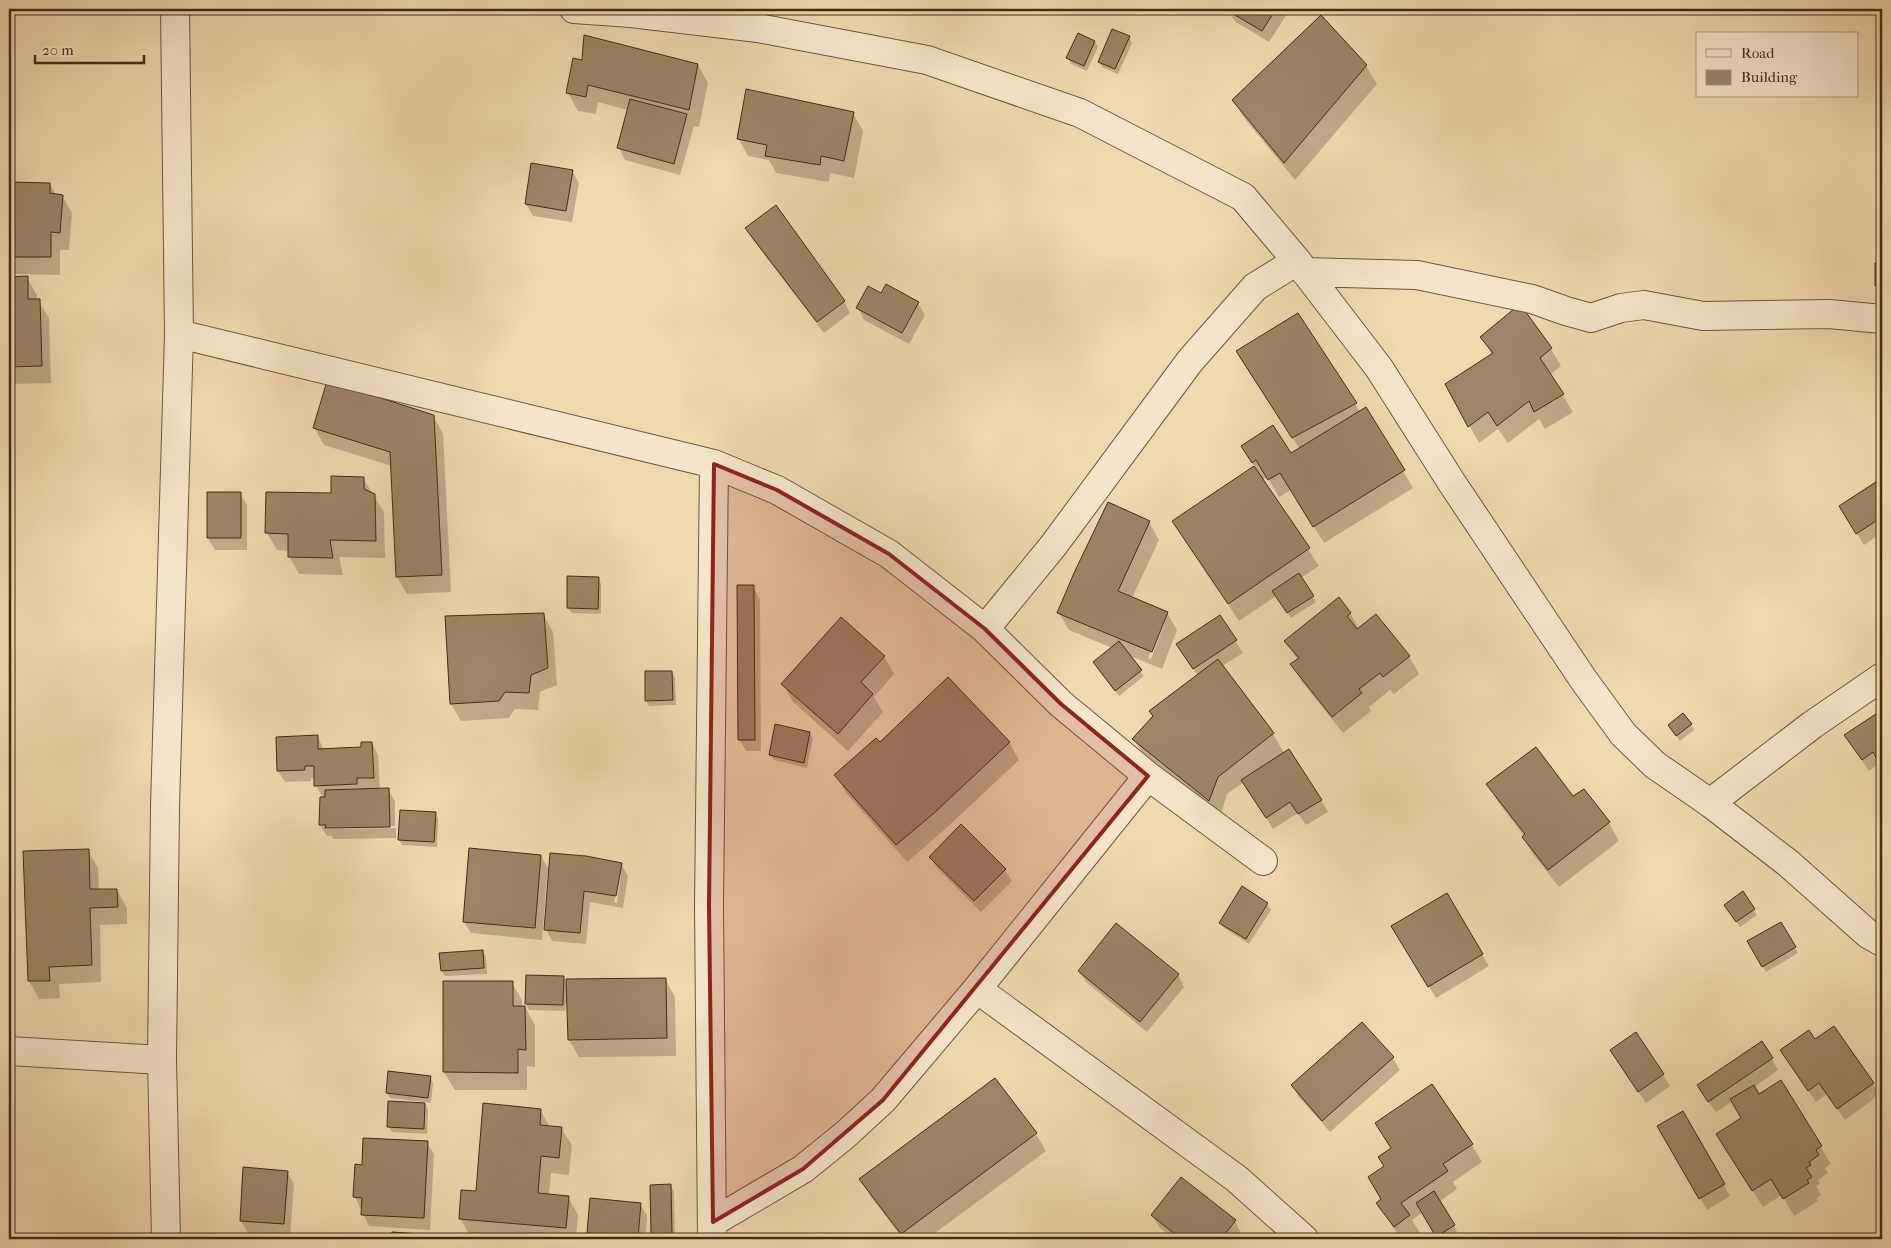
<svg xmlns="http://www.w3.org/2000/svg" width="1891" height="1248" viewBox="0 0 1891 1248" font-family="'IM FELL French Canon',serif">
<rect width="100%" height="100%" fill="#f0d9af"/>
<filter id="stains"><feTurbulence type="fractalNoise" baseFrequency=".004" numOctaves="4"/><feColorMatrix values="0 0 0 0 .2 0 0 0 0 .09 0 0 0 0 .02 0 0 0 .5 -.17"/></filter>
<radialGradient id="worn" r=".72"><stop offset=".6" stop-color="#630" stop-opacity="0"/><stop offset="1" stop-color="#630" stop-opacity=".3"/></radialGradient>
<path fill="#0003" fill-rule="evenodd" d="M1226 9H1290L1269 42 1236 22Z
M1321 17 1366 66 1377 84 1295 180 1244 118 1234 101Z
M1129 37 1132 43 1118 74 1102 67 1099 62Z
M1095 42 1098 47 1087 71 1071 64 1068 58Z
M574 60 698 65 708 83 699 127 694 126 680 175 625 160 619 148 628 110 598 102 596 114 578 111 568 93Z
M853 113 863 131 854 178 830 173 829 182 776 173 769 160 748 156 738 138Z
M9 151 15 161V184H50L56 195 62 196 72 213 69 250H60V275L9 274Z
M572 171 579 183 572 222 533 216 526 204Z
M747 229 844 301 850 313 824 333 753 240Z
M1876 265H1882V291H1879L1876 285Z
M9 278H27L37 295V300L49 318 51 383 9 384Z
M881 295 918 303 925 315 909 344 864 320 858 308Z
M1298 315 1360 412 1403 471 1413 488 1324 543 1291 490 1279 497 1267 477 1262 480 1319 566 1301 578 1316 602 1291 618 1276 596 1239 621 1173 522 1255 467 1242 446 1290 455 1300 449 1248 369Z
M1482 337 1551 349 1561 366 1550 375 1573 412 1545 429 1539 419 1508 443 1498 429 1479 443 1447 385 1492 355Z
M433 416 443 434 451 592 407 594 397 577 392 466 324 445 314 427Z
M363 478 384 512 385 558 339 557 343 575 299 574 289 556V551L277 550 267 533Z
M1882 480V533L1864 545 1840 506Z
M240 493 247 505V550H215L208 538Z
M1149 522 1159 540 1132 598 1167 613 1177 630 1162 669 1128 655 1144 676 1119 696 1098 668 1112 648 1069 630 1059 613ZM1162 622H1165L1151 659 1148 658Z
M598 578 601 584V614L572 613 568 608Z
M753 587 760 599 761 751H746L740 740Z
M1350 613 1359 629 1409 656 1419 674 1394 694 1390 690 1369 707 1371 711 1343 733 1302 682 1292 665 1298 661 1286 641Z
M543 614 553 632 557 685 540 692 538 710 515 709 509 718 461 721 451 704Z
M1220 617 1243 653 1222 666 1273 734 1284 753 1321 800 1328 812 1306 825 1298 813 1273 829 1244 782 1227 794 1220 817 1144 756 1134 739 1198 676 1185 656Z
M884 656 894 674 874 697 883 712 848 751 793 702 783 684Z
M672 673 675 678 676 705 649 706 646 700Z
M1882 711V766L1880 763 1869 771 1853 747 1868 720Z
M1691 725 1694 730 1680 741 1673 731Z
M810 733 813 738 807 768 774 760 770 755Z
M317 736 324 750 363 748 372 743 378 755 380 790H388L395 801V826L326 827V829L396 828V838L333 839 332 836H327L320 825 323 798 316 785 315 778H311V781L285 782 278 771Z
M1009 742 1019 760 943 831 907 862 846 793 836 775 880 744Z
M1488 785 1573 798 1609 823 1619 841 1559 887 1533 854 1523 837 1524 836 1498 802Z
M435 813 438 819 437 847 402 845 399 839Z
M961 826 1005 870 1012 881 981 912 937 868 930 857Z
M88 851 98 868 99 890H117L127 908V924L100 925 101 982 59 984 60 998 39 999 29 981 24 853Z
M541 856 550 872 621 864 628 876 623 908 590 902 586 944 552 941 546 929 549 876H547L542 940 471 933 464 922ZM619 873H621L617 903 614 902Z
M1742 893 1757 915 1740 927 1729 910Z
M1446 895 1489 966 1436 998 1393 927Z
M1267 904 1271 910 1249 944 1224 928 1221 923Z
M1781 923 1798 953 1766 972 1748 942Z
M483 952 486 957 487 974 445 976 442 971Z
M1079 971 1178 975 1184 987 1147 1032 1086 982Z
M563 977 567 985 665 979 675 997 676 1056 579 1057 569 1040 568 1003H566L565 1011 529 1010 526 1004Z
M512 983 522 1000V1007H525L535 1025V1067L527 1066V1090H455L444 1072Z
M1362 1023 1393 1058 1400 1070 1330 1132 1299 1097 1292 1085Z
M1636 1034 1670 1086 1646 1103 1611 1051Z
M1781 1050 1873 1083 1879 1095 1845 1120 1827 1094 1816 1102Z
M1772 1059 1778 1070 1754 1087 1759 1096 1780 1082 1831 1164 1825 1168 1828 1173 1818 1180 1820 1184 1816 1186 1821 1195 1816 1198 1818 1201 1794 1216 1782 1195 1763 1207 1728 1151 1743 1118 1733 1101 1716 1112 1705 1097Z
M430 1077 433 1083 431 1103 390 1098 387 1092Z
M425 1104 428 1110 427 1134 392 1132 388 1126Z
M540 1110 550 1127 561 1128 572 1145 569 1175 551 1173 549 1195 568 1197 578 1215 576 1239H508L470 1236 460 1218 477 1193Z
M1682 1113 1730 1196 1707 1210 1659 1126Z
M1376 1123 1472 1145 1482 1162 1453 1182 1457 1189 1439 1202 1457 1231 1444 1239H1439L1423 1212 1412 1220 1420 1233 1411 1239H1401L1377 1203 1382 1199 1385 1167 1392 1149Z
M1036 1134 1046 1151 927 1239H903L871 1197 861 1180Z
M427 1143 434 1154 430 1230 369 1226 355 1197 363 1166Z
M287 1172 294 1184 290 1236 248 1233 241 1221Z
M670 1186 674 1191 675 1239H656L652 1234Z
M640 1204 647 1216 645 1239H592L588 1233Z
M1152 1215 1235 1221 1241 1233 1236 1239H1174L1159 1227Z"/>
<path fill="#9c8568" stroke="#412b1b" d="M1229 9H1276L1262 31 1235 15Z
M1321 15 1367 65 1284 163 1232 100Z
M1112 29 1130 36 1115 69 1098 62Z
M1078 33 1095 41 1084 66 1066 58Z
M584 35 698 64 689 110 588 85 586 97 566 93 573 58 582 60Z
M746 89 854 112 844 161 821 156 820 165 765 156 767 145 737 139Z
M630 99 687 114 674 164 617 148Z
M531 163 573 170 566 211 525 204Z
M9 182 50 183V193L63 195 60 233 51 232V257H9Z
M776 205 845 301 817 322 745 228Z
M1875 263 1882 264V286H1875Z
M28 276V299H40L42 366 9 367V277Z
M886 284 919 302 902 333 856 308 868 286 881 293Z
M1520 304 1552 348 1540 358 1564 394 1534 412 1529 401 1497 426 1488 412 1468 427 1445 384 1493 353 1480 337Z
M1298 313 1357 403 1292 438 1236 351Z
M327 381 434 415 442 575 396 577 390 452 313 428Z
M1366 407 1405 470 1313 527 1280 473 1268 480 1256 460 1252 463 1241 446 1273 425 1291 453Z
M1254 466 1310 548 1228 604 1172 521Z
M331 476 364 477V489L375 494 376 541 330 540 333 558 288 557V534L265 533 266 492 331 493Z
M1882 478V517L1856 534 1839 506Z
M207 492H241V538H207Z
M1108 502 1150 521 1118 591 1168 612 1152 652 1057 613 1074 573Z
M1299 573 1314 596 1287 613 1272 591Z
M567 576 599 577 598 609 567 608Z
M737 585H754L755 740H738Z
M1339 597 1351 613 1347 616 1357 629 1376 614 1410 656 1383 677 1380 673 1359 689 1362 693 1332 717 1290 664 1299 658 1284 641Z
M544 613 548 668 531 675 529 693 505 692 499 701 450 704 445 616Z
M1220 615 1237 640 1193 669 1176 644Z
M841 617 885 656 861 682 873 694 838 734 781 684Z
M1119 641 1142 670 1115 691 1093 662Z
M1218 659 1274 733 1218 777 1209 801 1132 739 1153 716 1149 711Z
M645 671H672L673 700 645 701Z
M948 677 1010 742 933 814 896 845 834 775 876 738 880 742Z
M1882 710V768L1873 752 1862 760 1844 735Z
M1683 713 1692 724 1676 736 1668 725Z
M775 724 810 732 804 763 769 755Z
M318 735V749L361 747V742H372L374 778H357V784L314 786V766H305V770L277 771 276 737Z
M1536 747 1573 796 1584 789 1610 822 1548 870 1522 837 1525 834 1486 784Z
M1289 749 1322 800 1298 814 1290 802 1266 818 1241 780Z
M389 788 390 827 325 828 326 825H319L320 797H325V790Z
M400 810 436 812 434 842 398 840Z
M961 824 1006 869 974 901 929 857Z
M469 848 541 855 535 928 463 922Z
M89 849 90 889H117L118 907 90 908 92 965 49 967 50 981H28L23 851Z
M550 853 586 856 622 863 616 896 584 891 580 933 544 930Z
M1242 886 1268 903 1246 939 1219 923Z
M1743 891 1755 909 1736 922 1724 905Z
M1447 893 1483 954 1428 987 1391 926Z
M1781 922 1796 947 1762 967 1747 941Z
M1116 923 1179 974 1140 1022 1078 971Z
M483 950 484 968 441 971 439 953Z
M526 975 564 976 563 1005 525 1004Z
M666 978 667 1038 568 1040 566 979Z
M443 981H513V1006H525L526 1050 518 1049V1073L443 1072Z
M1362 1022 1394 1057 1322 1121 1291 1085Z
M1834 1026 1874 1083 1837 1109 1819 1083 1808 1091 1780 1050 1809 1030 1815 1039Z
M1636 1032 1664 1074 1638 1092 1610 1050Z
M1762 1041 1773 1058 1708 1102 1697 1085Z
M388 1071 431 1076 428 1098 386 1093Z
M995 1078 1037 1133 901 1234 859 1179Z
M1781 1080 1822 1146 1816 1150 1819 1155 1809 1162 1811 1165 1806 1168 1812 1177 1807 1180 1809 1183 1783 1199 1771 1179 1752 1191 1716 1134 1741 1118 1730 1099 1754 1085 1759 1094Z
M1432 1084 1473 1144 1443 1164 1448 1171 1401 1203 1410 1215 1394 1227 1376 1203 1381 1199 1368 1177 1384 1166 1378 1157 1391 1148 1375 1123Z
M388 1101 425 1103 424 1129 387 1127Z
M483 1103 541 1109 540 1125 562 1127 559 1158 541 1156 538 1193 569 1196 566 1228 459 1219 461 1190 476 1191Z
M1683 1111 1725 1184 1699 1199 1657 1126Z
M363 1138 428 1141 424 1218 361 1215 362 1198 353 1197 355 1164 362 1165Z
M243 1167 288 1171 284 1224 240 1221Z
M1181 1177 1236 1220 1221 1239H1181L1151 1215Z
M671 1184 672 1234H651L650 1185Z
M1434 1191 1455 1225 1436 1237 1416 1203Z
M590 1198 641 1203 638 1238 587 1233Z
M392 1232 436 1235V1239H391Z"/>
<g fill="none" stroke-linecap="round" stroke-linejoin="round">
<g stroke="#6d5640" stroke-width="30">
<path id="minor" d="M574 9 631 13 758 28 927 60 1080 113 1243 197 1297 261 1379 368 1452 483 1583 679 1623 734 1655 765 1710 803 1788 863 1868 934 1882 942
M1305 272 1417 275 1532 299 1566 311 1591 318 1621 308 1644 305 1703 316 1829 314 1882 319
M179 334 714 464 777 490 889 554 985 629 1061 704 1148 776 1263 861
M985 629 1053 546 1190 361 1255 287 1297 261
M1710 803 1812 725 1882 677
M977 989 1237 1179 1304 1239
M9 1051 162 1060
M713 1222 803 1169 845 1135 883 1100 977 989 1148 776
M166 1239 162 1060 165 806 179 334 175 9
M712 1239 709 905 714 464"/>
</g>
<use href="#minor" stroke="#f5e6cb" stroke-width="28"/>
</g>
<path fill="#8f2418" fill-opacity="0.2" stroke="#8f2418" stroke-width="4" stroke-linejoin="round" d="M714 464 777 490 889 554 985 629 1061 704 1148 776 883 1100 803 1169 713 1222 709 905Z"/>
<rect width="1891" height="1248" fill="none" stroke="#f0d9af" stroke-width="30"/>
<rect x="10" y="10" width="1871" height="1228" fill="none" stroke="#412b1b" stroke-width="2.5"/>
<rect x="15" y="15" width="1861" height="1218" fill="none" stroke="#412b1b"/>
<rect x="1696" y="32" width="162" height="65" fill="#f5e6cb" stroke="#ad9b85"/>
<rect x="1706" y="49" width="25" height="8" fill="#f5e6cb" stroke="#ad9b85"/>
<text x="1741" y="58" font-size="15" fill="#412b1b">Road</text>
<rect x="1706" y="70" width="25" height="15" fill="#9c8568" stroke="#ad9b85"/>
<text x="1741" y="82" font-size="15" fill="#412b1b">Building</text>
<path d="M35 55v8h109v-8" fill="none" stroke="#412b1b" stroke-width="2.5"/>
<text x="42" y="55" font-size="15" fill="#412b1b" stroke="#f5e6cb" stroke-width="4" paint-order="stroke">20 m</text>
<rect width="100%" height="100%" filter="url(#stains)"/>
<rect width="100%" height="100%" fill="url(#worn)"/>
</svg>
